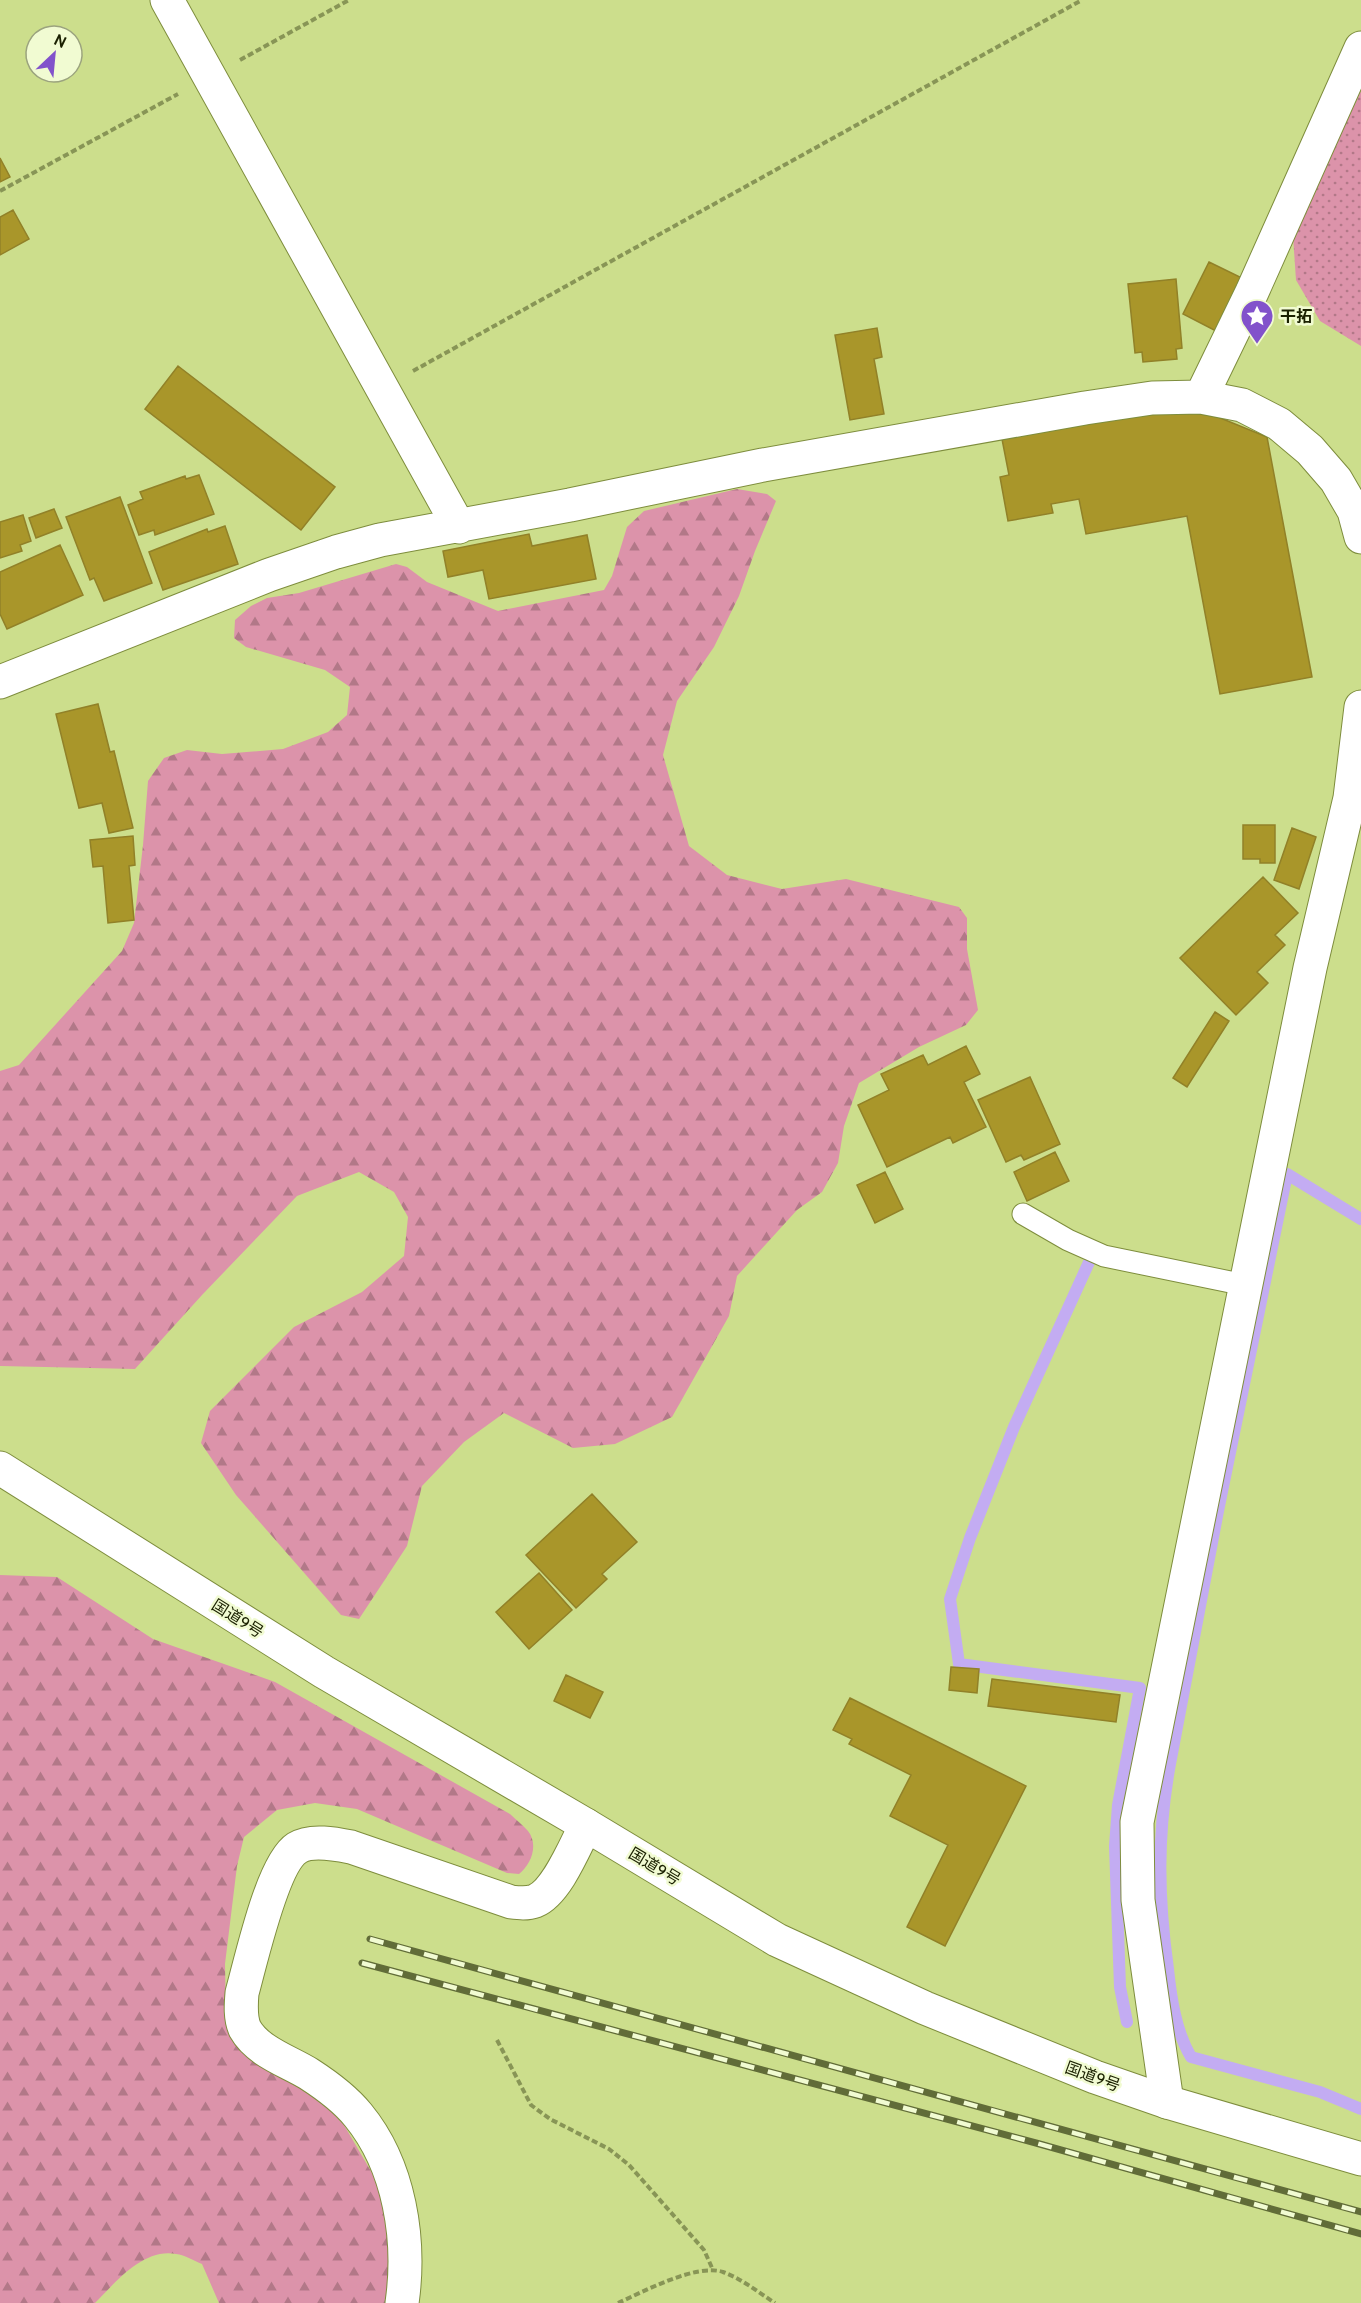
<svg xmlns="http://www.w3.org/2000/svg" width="1361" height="2303" viewBox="0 0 1361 2303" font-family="Cabin,'Noto Sans JP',sans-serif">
<defs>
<pattern id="grass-dots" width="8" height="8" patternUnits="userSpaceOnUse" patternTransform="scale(1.5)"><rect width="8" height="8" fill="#dc93aa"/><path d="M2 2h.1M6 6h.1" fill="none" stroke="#b27888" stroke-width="1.8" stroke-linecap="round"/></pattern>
<pattern id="forest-firs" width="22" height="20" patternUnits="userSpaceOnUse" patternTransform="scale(1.5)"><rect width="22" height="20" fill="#dc93aa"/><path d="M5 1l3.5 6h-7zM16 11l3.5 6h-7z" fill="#b27888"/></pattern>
</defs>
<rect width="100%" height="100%" fill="#ccde8c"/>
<path fill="url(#grass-dots)" d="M1361 91V346L1320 321 1296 280 1293 236Z"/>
<path fill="url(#forest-firs)" d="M737 489 767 494 776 501 755 551 739 596 714 647 677 701 663 755 689 846 727 875 782 889 846 879 959 907 967 918V949L978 1010 966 1025 919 1047 859 1083 844 1126 838 1163 822 1192 797 1210 737 1276 729 1316 672 1417 615 1444 573 1448 504 1413 464 1442 422 1486 407 1546 359 1619 341 1615 236 1495 201 1443 210 1411 294 1327 362 1292 404 1256 408 1217 394 1192 359 1172 297 1196 202 1295 135 1369 0 1366V1071L19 1065 122 951 134 923 143 845 148 781 164 758 187 750 222 754 283 749 328 732 347 715 350 687 325 670 246 647 234 638 235 620 251 606 267 598 299 593 396 564 407 567 427 582 498 611 604 590 612 576 627 527 644 511Z
M0 1575 57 1577 153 1639 275 1682 510 1814C516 1820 523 1825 528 1831 539 1845 531 1865 519 1874L507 1873 357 1809 315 1803 277 1810 244 1837 237 1866 225 1964 226 2020 313 2092 344 2125 379 2185 400 2255 392 2303H219L202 2264C194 2261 185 2255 176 2254 143 2248 116 2282 95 2303H0Z"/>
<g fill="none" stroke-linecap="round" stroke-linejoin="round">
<path stroke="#c3acf2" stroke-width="12" d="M1361 1219 1287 1174 1218 1511 1170 1764C1157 1835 1158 1897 1168 1969 1171 1998 1176 2032 1191 2057L1320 2092 1361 2109
M1090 1260 1014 1427 970 1538 950 1599 959 1664 1140 1688 1118 1805 1115 1846 1120 1987 1127 2022"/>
</g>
<path fill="#a9962a" stroke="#918128" stroke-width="1.5" d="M0 158 10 177 0 182Z
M13 210 29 239 0 255V217Z
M1209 262 1242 278 1216 331 1183 314Z
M1176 279 1182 348 1176 349 1177 359 1143 362 1142 352 1135 353 1128 284Z
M877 328 882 357 874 359 884 414 850 420 835 335Z
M178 366 335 487 301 530 145 409Z
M1171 409 1218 417 1267 437 1312 677 1220 694 1187 516 1086 534 1079 499 1051 504 1053 513 1008 521 1000 477 1009 475 1002 439Z
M199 475 214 514 155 535 154 530 139 535 128 505 143 499 140 492 185 476 186 479Z
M120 497 152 583 104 601 94 578 90 580 66 517Z
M54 509 62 528 36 538 29 518Z
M23 515 31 541 20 545 22 551 0 558V522Z
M225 526 238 564 163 590 149 552 207 529 208 532Z
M529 534 532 546 587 535 596 579 489 599 483 570 448 577 443 551Z
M60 545 83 595 7 629 0 614V572Z
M98 704 110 752 114 751 133 828 109 833 102 803 79 808 56 714Z
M1243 825H1275V863H1260V859H1243Z
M1292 828 1316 837 1299 889 1274 880Z
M133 836 135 865 129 866 134 920 108 923 103 866 93 867 90 840Z
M1263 877 1298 913 1275 935 1285 945 1257 972 1268 983 1236 1015 1180 958Z
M1215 1012 1229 1021 1187 1087 1173 1078Z
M966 1046 980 1074 964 1082 986 1127 953 1143 950 1137 887 1167 858 1105 889 1090 881 1074 923 1055 928 1065Z
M1030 1077 1060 1144 1024 1160 1021 1155 1006 1162 978 1100Z
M1055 1152 1069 1181 1027 1201 1014 1172Z
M885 1172 903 1209 875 1223 857 1185Z
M592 1494 637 1542 602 1574 607 1579 576 1608 526 1555Z
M539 1573 572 1610 529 1649 496 1612Z
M951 1667 979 1669 977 1693 949 1690Z
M566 1675 603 1692 590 1718 554 1701Z
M992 1679 1120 1695 1116 1722 988 1706Z
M850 1698 1026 1786 945 1946 907 1927 948 1845 890 1816 911 1775 849 1744 852 1739 833 1730Z"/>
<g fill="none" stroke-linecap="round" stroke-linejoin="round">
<g stroke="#7e8d3d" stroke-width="23">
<path id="service" d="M1023 1214 1068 1240 1104 1256 1245 1285"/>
</g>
<g stroke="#7e8d3d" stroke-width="35">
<path id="minor" d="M167 0 459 527
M1201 397 1252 292 1361 48
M0 682 269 575 336 552 380 540 570 505 763 465 1085 408 1152 398 1201 397 1242 405 1279 424 1310 450 1336 480 1354 511 1361 537
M1167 2102 1138 1900 1137 1822 1310 968 1350 798 1361 707
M402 2303C411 2240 400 2166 358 2115 345 2099 326 2085 309 2074 288 2061 258 2052 245 2029 240 2018 241 2005 242 1993 251 1961 272 1864 297 1848 311 1839 336 1844 351 1847L511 1902C519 1903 527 1904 535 1901 557 1892 575 1846 586 1825"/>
</g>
<g stroke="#7e8d3d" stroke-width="35">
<path id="trunk" d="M0 1468 324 1672 586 1825 777 1940 925 2008 1095 2077 1167 2102 1361 2159"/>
</g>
<path stroke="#889556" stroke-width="4" stroke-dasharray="6 3" stroke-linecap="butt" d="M240 60 349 0
M0 191 178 94
M413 371 1082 0
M497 2040 531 2105 550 2119 609 2149 629 2165 704 2250 713 2270
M618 2303C643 2292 696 2263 723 2272 742 2279 758 2292 775 2303"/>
<use href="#service" stroke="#fff" stroke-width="21"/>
<use href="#minor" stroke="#fff" stroke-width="33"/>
<use href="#trunk" stroke="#fff" stroke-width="33"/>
<g stroke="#616c38" stroke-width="7">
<path id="rail" d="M370 1939 1361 2212
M362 1963 1036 2143 1361 2234"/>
</g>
<use href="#rail" stroke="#f1fbd2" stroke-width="4.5" stroke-dasharray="14" stroke-linecap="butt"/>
</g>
<defs>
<g id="sight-pin" transform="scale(1.725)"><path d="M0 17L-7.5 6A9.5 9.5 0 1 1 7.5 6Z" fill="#8252cb" stroke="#f1fbd2"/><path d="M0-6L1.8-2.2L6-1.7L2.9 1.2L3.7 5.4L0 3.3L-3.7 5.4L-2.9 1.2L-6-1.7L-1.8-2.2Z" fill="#fff"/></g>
</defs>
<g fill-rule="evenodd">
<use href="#sight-pin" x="1257" y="316"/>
</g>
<g text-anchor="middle" stroke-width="5" stroke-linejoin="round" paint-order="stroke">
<g font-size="16" font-weight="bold" fill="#1a2000" stroke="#f1fbd2" text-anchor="start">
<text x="1280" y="322">干拓</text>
</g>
<g font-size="16" fill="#1a2000" stroke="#f1fbd2">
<text transform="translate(238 1618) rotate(32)" y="6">国道9号</text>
<text transform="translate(655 1866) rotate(31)" y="6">国道9号</text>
<text transform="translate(1093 2076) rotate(20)" y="6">国道9号</text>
</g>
</g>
<g transform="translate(54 54) rotate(26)"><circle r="28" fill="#f1fbd2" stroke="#9ba37e" stroke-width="1.5"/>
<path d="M0-4.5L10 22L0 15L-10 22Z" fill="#8252cb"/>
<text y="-9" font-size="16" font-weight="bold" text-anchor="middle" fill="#1a2000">N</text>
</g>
</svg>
